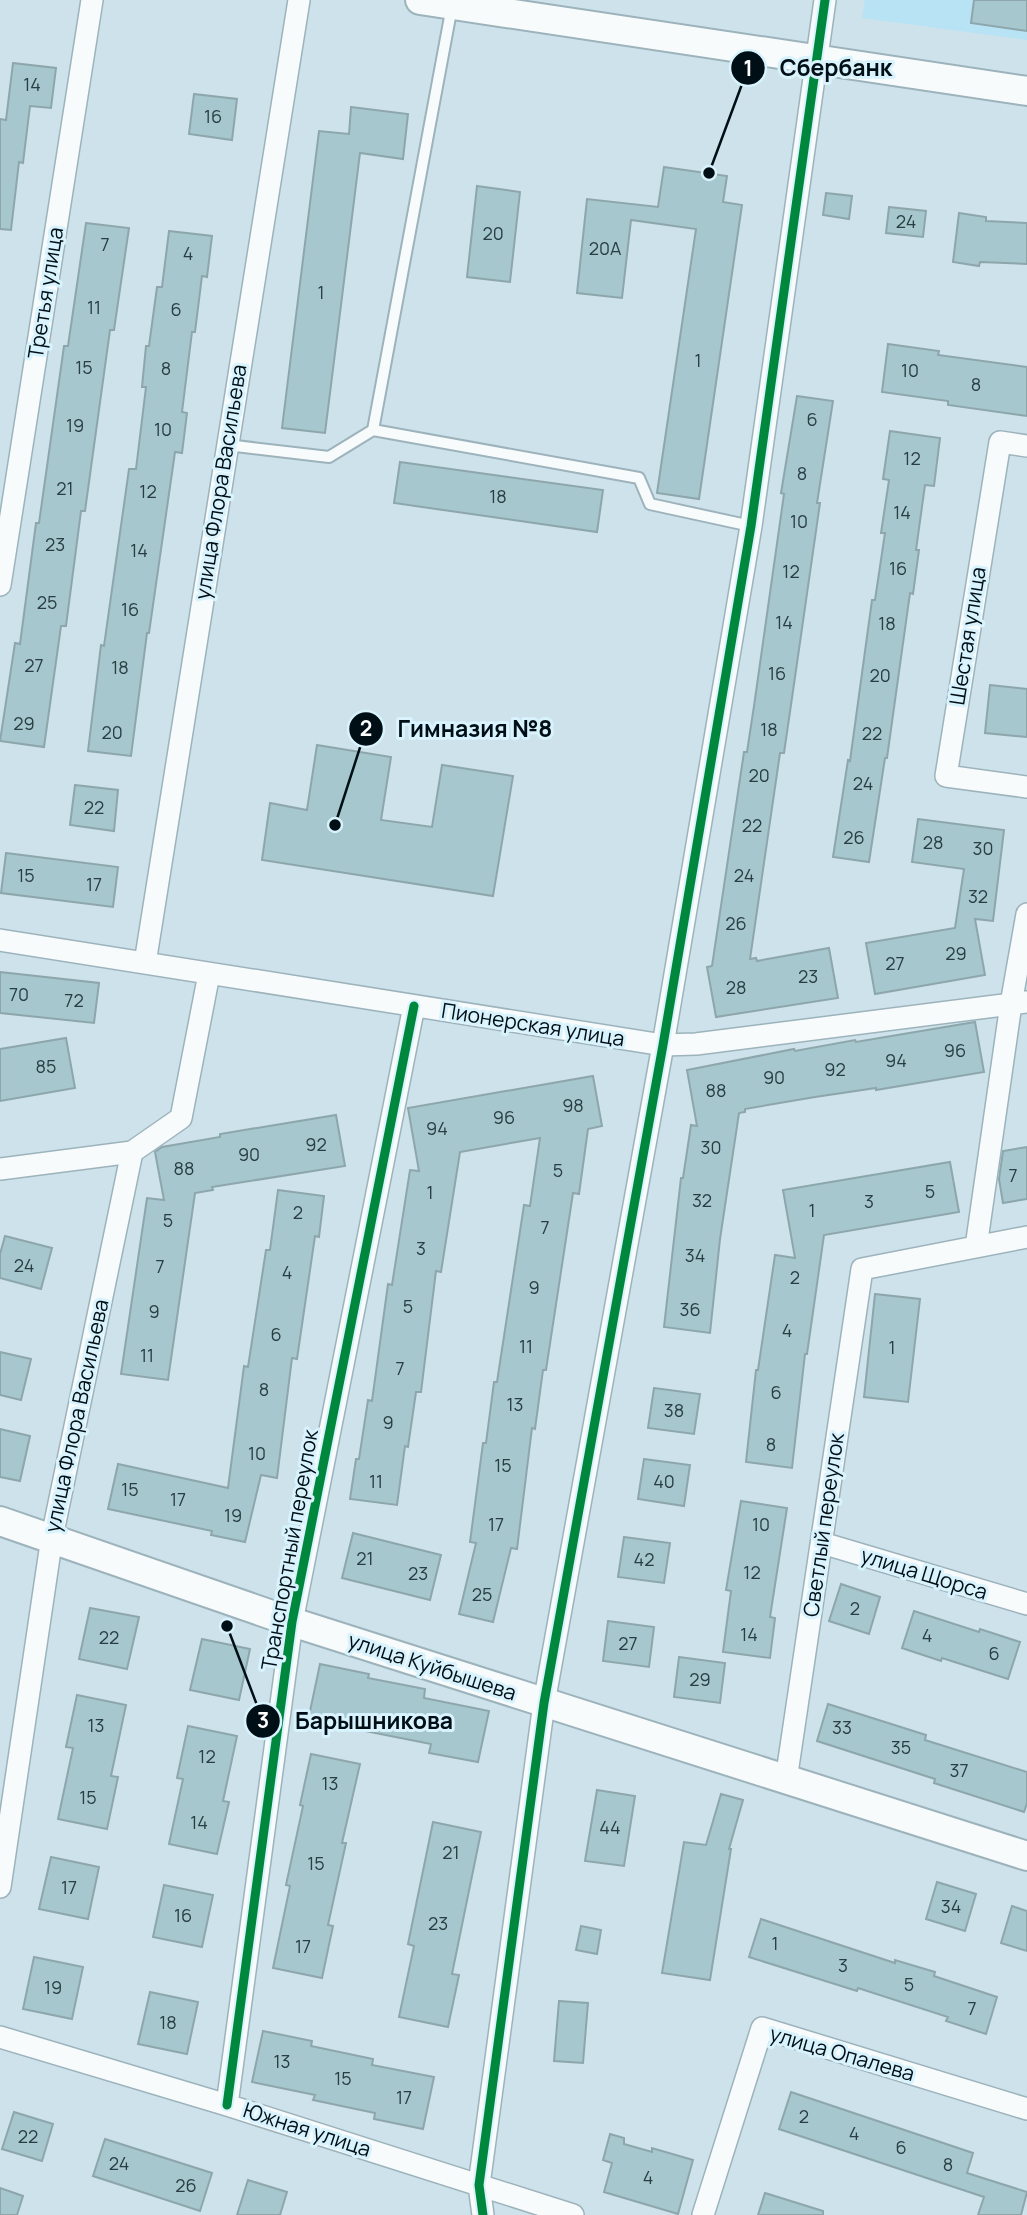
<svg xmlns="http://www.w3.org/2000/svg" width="1027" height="2215" viewBox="0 0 1027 2215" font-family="Manrope,sans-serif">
<rect width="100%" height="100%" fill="#cde2eb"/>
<path fill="#b8e3f4" d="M865 0H1027V40L862 18Z"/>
<path fill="#a5c7cd" stroke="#8da6ac" stroke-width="2" d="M974 0H1027V31L971 23Z
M13 63 56 68 51 108 30 106 23 163 19 162 11 230 0 229V119L6 120Z
M194 94 237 99 232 140 189 134Z
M351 107 408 114 403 159 360 153 325 433 282 428 319 131 349 134Z
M664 167 727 176 723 202 742 205 699 499 657 493 696 229 631 220 622 298 577 293 587 199 658 207Z
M477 186 520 192 510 282 467 277Z
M826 193 852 196 849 219 823 215Z
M889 207 926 211 923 237 886 233Z
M959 213 986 217V221L1027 223V264L980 262 979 266 953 262Z
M86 223 129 228 114 330H110L85 511H81L66 626H61L44 747 0 741 15 643 20 644 36 523H39L64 346H68Z
M169 231 212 236 207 277 202 276 195 332H192L182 412 187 413 182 453 175 452 149 633H147L131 756 88 751 101 645 104 646 129 469H136L146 387H142L146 346H149L157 287H162Z
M888 344 939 351 938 355 1027 367V416L948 405V401L882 392Z
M797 396 833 401 817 503H820L792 698 784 753H780L750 959 756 958 757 961 829 948 838 998 716 1017 707 967 712 966 744 752H747L754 706 784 494 781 493Z
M890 431 940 438 934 486 925 485 916 550H919L913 594 910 593 887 758H885L869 862 833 857 848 760 850 761 872 600H875L885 533H881L889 480 883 479Z
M400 462 603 490 597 532 394 503Z
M990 685 1027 689V737L985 733Z
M317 745 391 757 381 820 432 827 442 765 513 776 493 896 262 860 270 803 307 810Z
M75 785 118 790 114 831 70 825Z
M918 819 1004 830 993 921 975 919 985 975 875 994 866 943 955 928 964 869 912 862Z
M6 853 118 867 113 907 1 893Z
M0 972 99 983 94 1023 0 1013Z
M975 1022 984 1072 876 1090V1088L815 1097 745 1109V1112L739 1113 720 1239 710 1333 664 1327 681 1178H683L691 1125 697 1126 687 1070 794 1049 795 1051 855 1040 856 1042Z
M66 1038 75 1088 0 1101V1049Z
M593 1076 602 1126 588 1129 579 1194 573 1193 546 1370H543L535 1429 532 1428 517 1549 511 1548 493 1622 459 1614 476 1543 470 1542 483 1443H486L494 1382H497L524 1205 530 1206 540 1138 460 1152 441 1272 436 1271 421 1392H416L408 1447 405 1446 397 1505 350 1499 356 1459H359L368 1400 372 1401 388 1284 392 1285 410 1170 419 1171 408 1108Z
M336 1115 345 1166 212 1187 213 1190 195 1193 168 1380 121 1374 147 1198 164 1200 155 1152 162 1147 220 1137V1134Z
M1027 1147V1199L1003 1203 999 1179 1003 1151Z
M950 1162 959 1212 824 1235 807 1354H805L792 1468 746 1462 756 1370H758L775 1255 795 1258 783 1190Z
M278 1190 324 1196 319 1237 315 1236 297 1359 292 1358 277 1478 261 1475 245 1542 211 1535 212 1531 108 1509 118 1464 228 1488 244 1366 248 1367 266 1250H270Z
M5 1236 52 1248 41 1289 0 1278V1254Z
M875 1294 920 1299 908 1402 864 1397Z
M0 1352 31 1359 21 1400 0 1395Z
M654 1388 700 1394 694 1434 648 1428Z
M0 1429 30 1436 20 1481 0 1477Z
M644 1459 690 1465 684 1506 638 1499Z
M741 1501 787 1508 770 1617 775 1618 770 1658 723 1652 731 1591 726 1590Z
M353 1533 441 1555 430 1600 342 1578Z
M624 1537 670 1543 664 1583 618 1577Z
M841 1584 880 1597 869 1634 829 1621Z
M90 1608 139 1617 127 1669 79 1659Z
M914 1611 979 1632 980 1629 1020 1642 1008 1679 942 1658 941 1661 902 1648Z
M608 1621 654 1627 649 1667 603 1661Z
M202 1639 250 1649 239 1700 190 1690Z
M679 1657 725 1663 720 1703 674 1697Z
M320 1664 369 1674 368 1678 425 1689 424 1698 489 1711 478 1762 429 1753 431 1744 365 1731 366 1727 309 1716Z
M77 1695 126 1705 111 1776 118 1777 107 1829 58 1819 73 1748 66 1747Z
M828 1704 926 1735 925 1740 1027 1772V1803L1024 1812 934 1783 935 1779 817 1741Z
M188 1726 237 1736 223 1801 229 1802 217 1854 169 1844 183 1779 177 1778Z
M311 1754 360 1764 342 1843H346L328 1925 333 1926 322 1978 273 1968 290 1886 286 1885 303 1806 300 1805Z
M597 1790 635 1796 624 1866 585 1861Z
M721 1794 743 1800 729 1849H731L710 1980 662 1973 684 1842 706 1845Z
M433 1822 481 1832 452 1974 459 1975 448 2027 399 2017 414 1946 408 1944Z
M51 1857 99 1867 88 1919 39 1909Z
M937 1882 976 1894 965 1931 926 1919Z
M164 1885 213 1895 202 1947 153 1937Z
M1012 1906 1027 1911V1951L1001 1943Z
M761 1919 895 1963V1960L935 1972 934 1976 997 1997 986 2034 946 2021 948 2017 858 1988 857 1991 749 1957Z
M581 1926 601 1930 597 1954 576 1950Z
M34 1957 83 1967 72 2019 23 2009Z
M150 1992 198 2002 187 2054 138 2044Z
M559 2001 588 2003 583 2063 554 2061Z
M263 2031 312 2041 311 2046 373 2059 372 2065 434 2077 423 2129 374 2119 375 2113 313 2100 315 2095 252 2082Z
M791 2092 973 2153 967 2173 1027 2192 1021 2215H978L984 2197 779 2129Z
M14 2112 53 2124 42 2161 2 2149Z
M610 2134 624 2138V2144L652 2152V2148L693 2160 678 2214 604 2192 612 2163 603 2160Z
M105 2139 212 2173 200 2211 93 2176Z
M248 2180 287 2192 280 2215H237Z
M0 2188 23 2196 17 2215H0Z
M765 2193 823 2211V2215H758Z"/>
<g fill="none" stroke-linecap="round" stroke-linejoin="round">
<g stroke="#9db3bc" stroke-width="14">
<path id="lane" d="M452 6 373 430 639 478 650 504 751 526
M227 445 329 457 373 430"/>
</g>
<g stroke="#9db3bc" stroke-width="24">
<path id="street" d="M1027 446 1000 442 946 776 1027 787
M0 585 92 0
M0 940 663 1045 696 1044 1027 1002
M145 963 299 0
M0 1169 132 1152
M976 1247 1011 1004 1027 914
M822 1543 1027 1604
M786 1780 862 1269 1027 1237
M0 1887 52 1537 132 1152 181 1118 209 974
M0 2037 227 2105 573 2215
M227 2105 292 1622 414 1006
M483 2215 479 2185 544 1703 663 1045 751 526 825 0
M703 2215 762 2028 1027 2109"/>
</g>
<g stroke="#9db3bc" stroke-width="32">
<path id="secondary" d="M420 0 1027 91
M0 1521 292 1622 1027 1856"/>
</g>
<use href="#lane" stroke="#f8fbfc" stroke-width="10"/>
<use href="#street" stroke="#f8fbfc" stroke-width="21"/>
<use href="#secondary" stroke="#f8fbfc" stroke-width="28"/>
<g stroke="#d8f3fd" stroke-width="13">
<path id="cycleway" d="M227 2105 292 1622 414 1006
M483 2215 479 2185 544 1703 663 1045 751 526 825 0"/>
</g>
<use href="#cycleway" stroke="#00873e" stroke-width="9"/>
</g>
<g text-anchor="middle" stroke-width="6" stroke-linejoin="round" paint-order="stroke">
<g font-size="18" fill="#293d44">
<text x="32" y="91">14</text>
<text x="213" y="123">16</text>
<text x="906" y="228">24</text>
<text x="493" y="240">20</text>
<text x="105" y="251">7</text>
<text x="605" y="255">20А</text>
<text x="188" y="260">4</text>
<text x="321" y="299">1</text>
<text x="94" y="314">11</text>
<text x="176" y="316">6</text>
<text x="698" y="367">1</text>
<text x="84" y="374">15</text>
<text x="166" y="375">8</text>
<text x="910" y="377">10</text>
<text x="976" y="391">8</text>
<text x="812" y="426">6</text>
<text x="75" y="432">19</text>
<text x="163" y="436">10</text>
<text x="912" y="465">12</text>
<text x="802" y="480">8</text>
<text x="65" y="495">21</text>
<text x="148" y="498">12</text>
<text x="498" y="503">18</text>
<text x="902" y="519">14</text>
<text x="799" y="528">10</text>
<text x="55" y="551">23</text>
<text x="139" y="557">14</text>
<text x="898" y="575">16</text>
<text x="791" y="578">12</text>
<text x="47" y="609">25</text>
<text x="130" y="616">16</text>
<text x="784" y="629">14</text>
<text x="887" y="630">18</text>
<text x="34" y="672">27</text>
<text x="120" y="674">18</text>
<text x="777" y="680">16</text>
<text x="880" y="682">20</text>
<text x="24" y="730">29</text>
<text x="769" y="736">18</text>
<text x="112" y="739">20</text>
<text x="872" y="740">22</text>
<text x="759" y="782">20</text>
<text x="863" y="790">24</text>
<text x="94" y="814">22</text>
<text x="752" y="832">22</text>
<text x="854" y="844">26</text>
<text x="933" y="849">28</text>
<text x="983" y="855">30</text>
<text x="26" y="882">15</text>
<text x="744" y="882">24</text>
<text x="94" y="891">17</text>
<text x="978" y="903">32</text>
<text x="736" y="930">26</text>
<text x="956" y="960">29</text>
<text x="895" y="970">27</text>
<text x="808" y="983">23</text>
<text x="736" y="994">28</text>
<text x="19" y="1001">70</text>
<text x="74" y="1007">72</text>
<text x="955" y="1057">96</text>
<text x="896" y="1067">94</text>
<text x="46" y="1073">85</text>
<text x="835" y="1076">92</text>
<text x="774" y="1084">90</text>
<text x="716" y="1097">88</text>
<text x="573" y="1112">98</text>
<text x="504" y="1124">96</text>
<text x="437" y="1135">94</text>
<text x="316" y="1151">92</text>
<text x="711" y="1154">30</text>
<text x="249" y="1161">90</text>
<text x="184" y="1175">88</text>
<text x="558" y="1177">5</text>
<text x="1013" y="1182">7</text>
<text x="930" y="1198">5</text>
<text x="430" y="1199">1</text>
<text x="702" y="1207">32</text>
<text x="869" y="1208">3</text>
<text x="812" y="1217">1</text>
<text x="298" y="1219">2</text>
<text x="168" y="1227">5</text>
<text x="545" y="1234">7</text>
<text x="421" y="1255">3</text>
<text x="695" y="1262">34</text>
<text x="24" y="1272">24</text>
<text x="160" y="1273">7</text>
<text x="287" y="1279">4</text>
<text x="795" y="1284">2</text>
<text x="534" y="1294">9</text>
<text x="408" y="1313">5</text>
<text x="690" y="1316">36</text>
<text x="154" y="1318">9</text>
<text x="787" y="1337">4</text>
<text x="276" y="1341">6</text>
<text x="526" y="1353">11</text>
<text x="892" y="1354">1</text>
<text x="147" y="1362">11</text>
<text x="400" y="1375">7</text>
<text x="264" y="1396">8</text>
<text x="776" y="1399">6</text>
<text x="515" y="1411">13</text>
<text x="674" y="1417">38</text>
<text x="388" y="1429">9</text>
<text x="771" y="1451">8</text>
<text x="257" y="1460">10</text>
<text x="503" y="1472">15</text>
<text x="376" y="1488">11</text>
<text x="664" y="1488">40</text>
<text x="130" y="1496">15</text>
<text x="178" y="1506">17</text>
<text x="233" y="1522">19</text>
<text x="496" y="1531">17</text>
<text x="761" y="1531">10</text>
<text x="365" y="1565">21</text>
<text x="644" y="1566">42</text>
<text x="752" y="1579">12</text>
<text x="418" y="1580">23</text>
<text x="482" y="1601">25</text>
<text x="855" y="1615">2</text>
<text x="749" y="1641">14</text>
<text x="927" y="1642">4</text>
<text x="109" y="1644">22</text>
<text x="628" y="1650">27</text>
<text x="994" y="1660">6</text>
<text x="700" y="1686">29</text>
<text x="96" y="1732">13</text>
<text x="842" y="1734">33</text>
<text x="901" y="1754">35</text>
<text x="207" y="1763">12</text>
<text x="959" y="1777">37</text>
<text x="330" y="1790">13</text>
<text x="88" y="1804">15</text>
<text x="199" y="1829">14</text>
<text x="610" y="1834">44</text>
<text x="451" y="1859">21</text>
<text x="316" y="1870">15</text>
<text x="69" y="1894">17</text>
<text x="951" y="1913">34</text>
<text x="183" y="1922">16</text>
<text x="438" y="1930">23</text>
<text x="775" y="1950">1</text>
<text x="303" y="1953">17</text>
<text x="843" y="1972">3</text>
<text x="909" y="1991">5</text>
<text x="53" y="1994">19</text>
<text x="972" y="2015">7</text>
<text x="168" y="2029">18</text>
<text x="282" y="2068">13</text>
<text x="343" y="2085">15</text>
<text x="404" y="2104">17</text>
<text x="804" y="2123">2</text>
<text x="854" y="2140">4</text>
<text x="28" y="2143">22</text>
<text x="901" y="2154">6</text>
<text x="119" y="2170">24</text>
<text x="948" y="2171">8</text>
<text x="648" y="2184">4</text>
<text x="186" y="2192">26</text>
</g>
<g font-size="21" fill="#000f16" stroke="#d8f3fd">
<text transform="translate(46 293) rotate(-81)" y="7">Третья улица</text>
<text transform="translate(221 482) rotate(-81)" y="7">улица Флора Васильева</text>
<text transform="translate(968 636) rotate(-81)" y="7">Шестая улица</text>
<text transform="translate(533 1025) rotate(9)" y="7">Пионерская улица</text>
<text transform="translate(77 1416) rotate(-78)" y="7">улица Флора Васильева</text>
<text transform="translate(824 1525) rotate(-82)" y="7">Светлый переулок</text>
<text transform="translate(290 1550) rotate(-80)" y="7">Транспортный переулок</text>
<text transform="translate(924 1574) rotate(17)" y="7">улица Щорса</text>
<text transform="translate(432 1667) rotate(18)" y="7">улица Куйбышева</text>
<text transform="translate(842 2054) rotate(16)" y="7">улица Опалева</text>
<text transform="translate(307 2130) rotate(18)" y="7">Южная улица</text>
</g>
</g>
<path fill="none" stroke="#000f16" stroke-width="2.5" d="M709 173L748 68M335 825L366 729M227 1626L263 1721"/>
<g fill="#000f16" stroke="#d8f3fd" stroke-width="2.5">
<circle cx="709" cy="173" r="7"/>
<circle cx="335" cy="825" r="7"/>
<circle cx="227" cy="1626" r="7"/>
<circle cx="748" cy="68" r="18"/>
<circle cx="366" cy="729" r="18"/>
<circle cx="263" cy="1721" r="18"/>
</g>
<g font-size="21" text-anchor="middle" font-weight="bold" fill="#fff">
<text x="748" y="76">1</text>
<text x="366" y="736">2</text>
<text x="263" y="1728">3</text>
</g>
<g font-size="23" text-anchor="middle" font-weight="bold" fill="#000f16" stroke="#d8f3fd" stroke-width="6" stroke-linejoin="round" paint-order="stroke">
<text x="836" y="76">Сбербанк</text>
<text x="475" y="737">Гимназия №8</text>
<text x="374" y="1729">Барышникова</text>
</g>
</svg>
